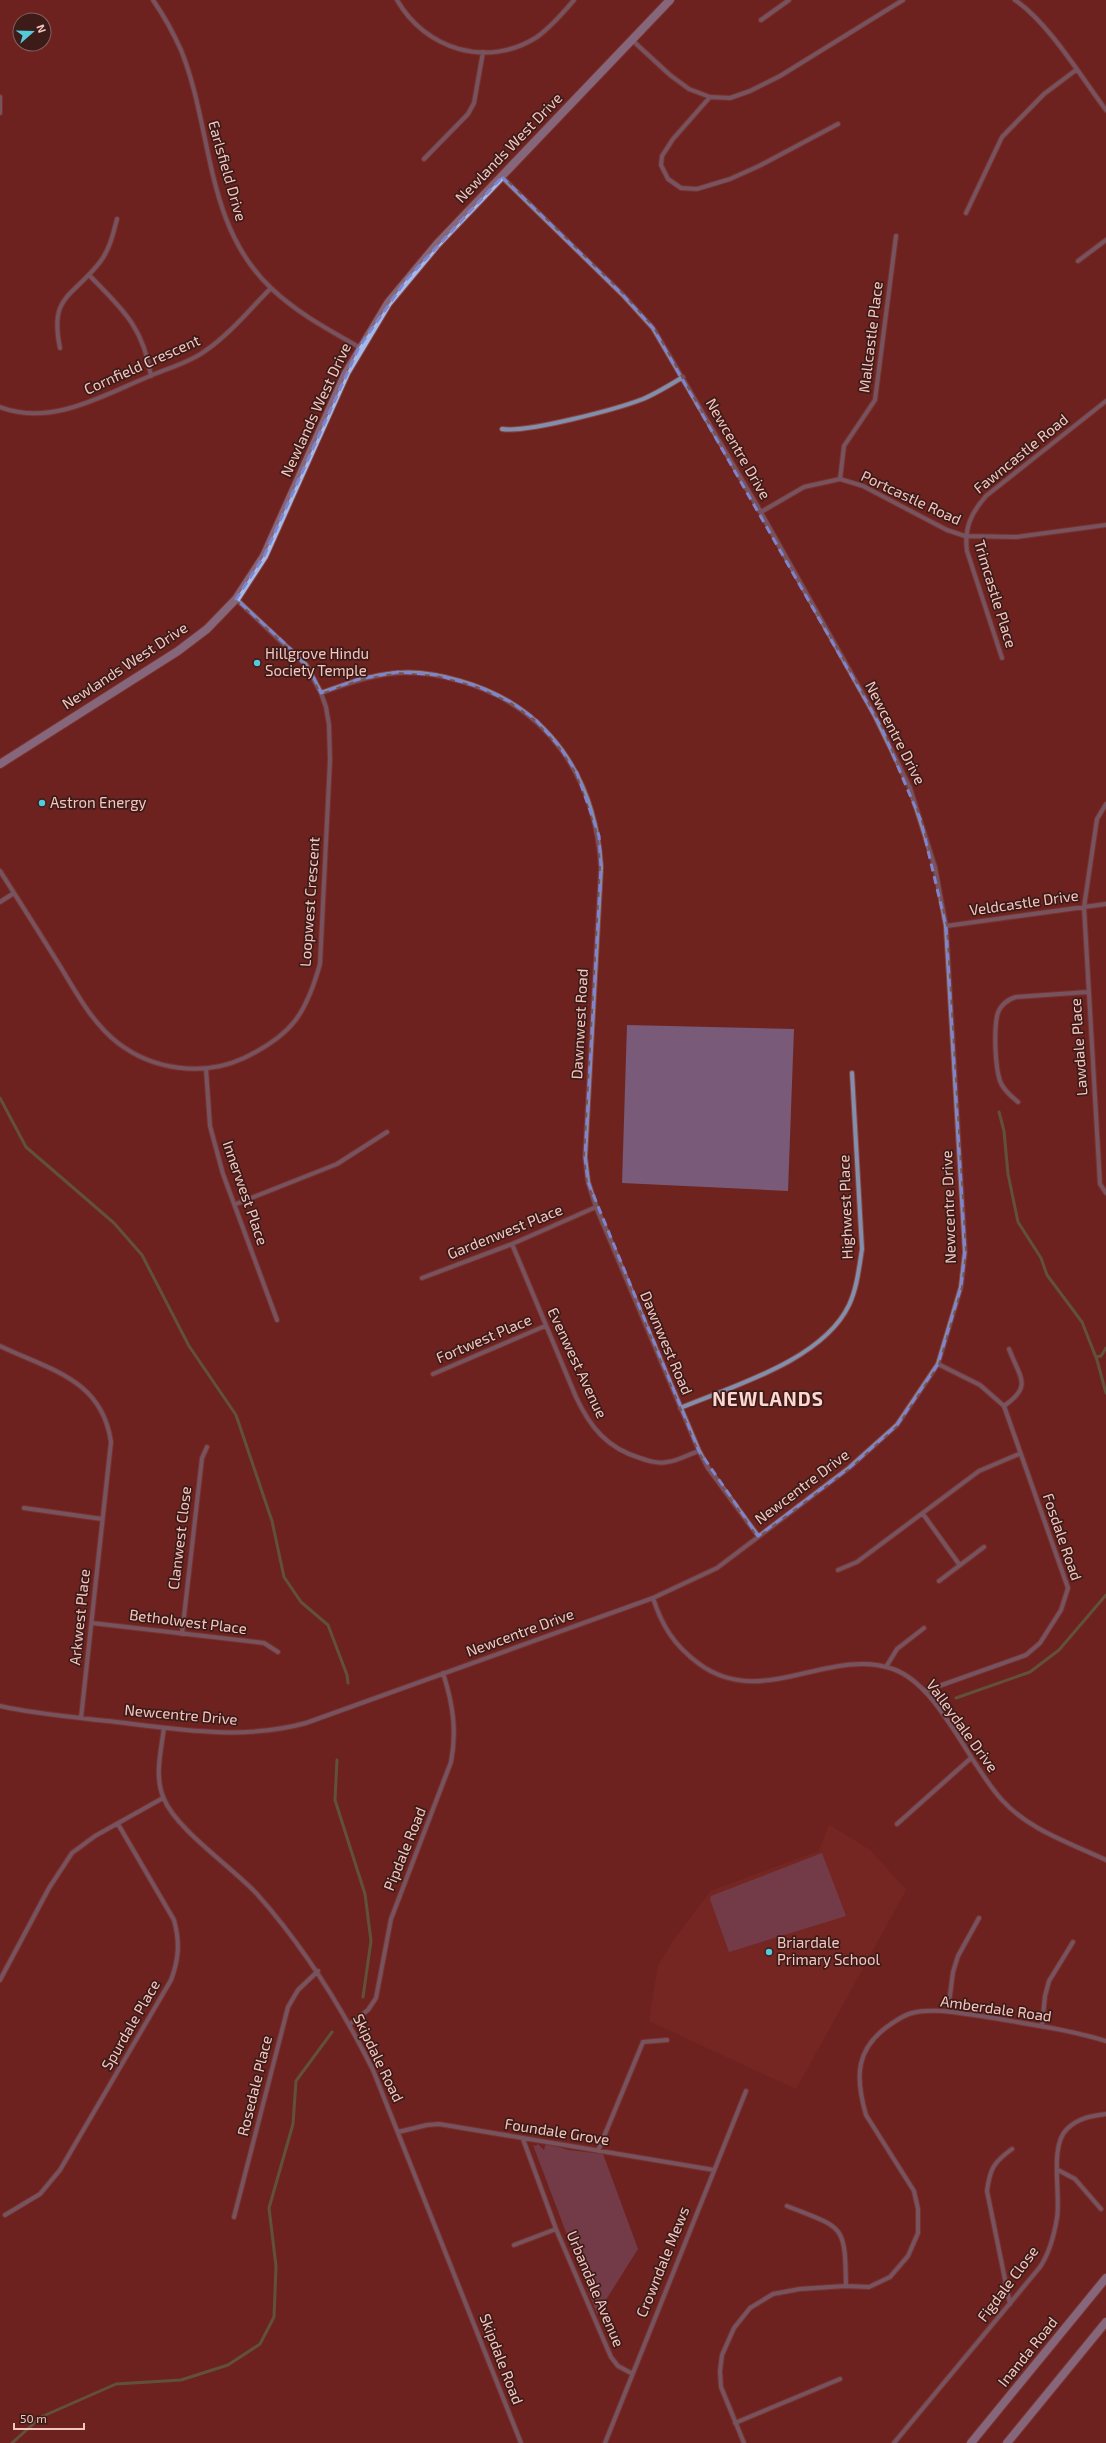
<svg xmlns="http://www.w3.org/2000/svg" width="1106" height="2443" viewBox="0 0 1106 2443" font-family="'Exo 2',sans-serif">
<rect width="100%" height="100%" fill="#6e231f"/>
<path fill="#7e2c28" d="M829 1825 870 1850 906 1890 796 2089 649 2021 658 1966 675 1938 711 1891 819 1851Z"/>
<path fill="#795a78" d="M627 1025 794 1029 788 1191 622 1183Z
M822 1853 846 1916 729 1952 710 1899 711 1896Z
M546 2143 568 2150 603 2154 638 2249 597 2314 533 2145 536 2146 538 2144 544 2150Z"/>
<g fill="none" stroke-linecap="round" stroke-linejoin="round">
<path stroke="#55895a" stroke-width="3" d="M0 1098 26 1147 114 1223 142 1255 189 1346 236 1415 272 1521 284 1577 301 1602 328 1625 347 1675 348 1683
M999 1112 1004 1131 1008 1174 1018 1222 1041 1258 1047 1275 1082 1322 1097 1360 1106 1393
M1096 1357 1101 1356 1106 1348
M956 1698 1030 1672 1059 1650 1106 1595
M337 1760 335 1800 365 1894 371 1941 363 1997
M12 2443 41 2417 116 2384 181 2380 228 2365 260 2344 274 2317 276 2266 269 2208 293 2124 296 2081 332 2032"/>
<g stroke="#89443f" stroke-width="6">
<path id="street" d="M153 0C164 16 173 32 181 50 213 129 204 225 271 288 297 313 329 330 359 347
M397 0C425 49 487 69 537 37 551 27 563 13 574 0
M1015 0C1049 23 1081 77 1106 110
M761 20 789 0
M632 40 670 75 689 89 710 97 730 98 750 91 780 76 903 0
M0 97V113
M710 97 673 139 662 156 661 165 668 179 681 188 697 189 730 179 759 166 838 124
M424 159 468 114 474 103 483 52
M966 213 1002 137 1044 94 1076 70
M1078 261 1106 240
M89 275C122 309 143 326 151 376
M60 348C49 295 72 298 100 262 110 249 113 234 117 219
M0 407C52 427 103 395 150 376 168 368 189 363 205 351 230 334 250 309 271 288
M502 429C527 433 617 409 643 399 657 393 670 385 683 377
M840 479 844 446 875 400 896 236
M761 512 804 487 840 479 863 486 947 530 965 536 1016 537 1106 525
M1002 658 967 551C964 528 971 513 986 496L1106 401
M321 693C346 684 371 675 397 673 418 671 440 675 460 681 549 706 595 778 601 867L585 1157 588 1182 596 1207 699 1451 708 1468 758 1536
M1106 804 1097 819 1084 907 1100 1184 1106 1193
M0 871C20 902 40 934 60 966 76 992 92 1023 118 1043 153 1070 203 1077 244 1058 292 1035 306 1014 320 964L330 760 329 725 326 707 321 693 306 665 236 599
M0 902 14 893
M946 926 1106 904
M206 1069 210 1126 223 1174 277 1320
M1018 1102C1012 1097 1003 1090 1000 1081 995 1066 994 1032 997 1016 999 1006 1008 999 1016 997L1088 992
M236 1204 337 1164 387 1132
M512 1244 576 1397C590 1427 607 1448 640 1458 649 1461 658 1464 667 1462 678 1461 689 1454 699 1451
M422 1278 512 1244 596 1207
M0 1346C50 1370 102 1379 111 1442L81 1718
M433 1374 545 1326
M1004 1406C1033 1386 1020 1378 1009 1349
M680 1408C733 1386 823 1360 849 1305 857 1288 859 1268 862 1249L852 1073
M24 1508 102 1519
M923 1514 959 1564
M838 1570 857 1562 979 1471 1019 1454
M939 1581 984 1547
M653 1598C662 1626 674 1645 698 1663 761 1711 829 1646 893 1669 939 1685 969 1765 1002 1800 1029 1830 1070 1843 1106 1860
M92 1623 264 1643 278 1652
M182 1634 202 1458 207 1447
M886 1667 897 1649 924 1628
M925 1691 1026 1655 1040 1643 1061 1610 1068 1588 1004 1406 980 1385 938 1364
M0 1706C35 1714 72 1717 108 1721 175 1729 240 1741 306 1723L653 1598 717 1568 849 1468 897 1425 938 1364 961 1287 965 1252 946 926 935 867 910 788 874 714 759 509 653 328 622 294 502 177
M164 1728C161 1751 154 1777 164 1799 177 1830 232 1867 257 1894 305 1948 341 2006 373 2070L521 2443
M897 1824 971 1758
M0 1980 49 1888 72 1853 95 1836 163 1798
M948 2011 953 1972 958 1956 979 1918
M350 2024 368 2010 376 1998 391 1919 451 1762C457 1731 453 1704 443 1673
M1042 2026 1045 1996 1049 1981 1073 1942
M398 2132 427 2125 439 2124 714 2170
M523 2139 556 2229 611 2357 618 2366 631 2373
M598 2151 643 2042 667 2040
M1058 2170 1075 2179 1101 2209
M787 2206C844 2229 845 2223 846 2286
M5 2215 40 2194 60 2170 171 1980C179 1959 180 1942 174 1920L118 1824
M234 2217 288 2007 298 1990 318 1971
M514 2245 556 2229
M1010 2304 987 2191C990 2168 994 2162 1012 2149
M735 2423 840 2379
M605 2443 746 2091
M744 2443 721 2387 720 2371 722 2355 734 2328 750 2308 773 2294 800 2289 846 2286 869 2287 890 2277 908 2256 918 2233V2209L914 2191 866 2115C855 2077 855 2048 891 2024 897 2020 904 2015 912 2013 935 2007 964 2014 987 2017 1027 2024 1067 2029 1106 2041
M894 2443 1040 2267C1050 2252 1054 2236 1057 2218 1061 2194 1049 2146 1067 2129 1078 2118 1091 2116 1106 2114"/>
</g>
<g stroke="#89443f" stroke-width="10">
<path id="secondary" d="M0 764 178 651 207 629 236 599 264 556 346 373 388 303 437 244 670 0
M971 2443 1106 2278
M1007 2443 1106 2322"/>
</g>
<use href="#street" stroke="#818eac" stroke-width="4"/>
<use href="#secondary" stroke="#a4b9e9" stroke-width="8"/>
</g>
<path d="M0 0H1106V2443H0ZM502 177 622 294 653 328 882 729 921 821 946 926 965 1252 961 1287 938 1364 897 1425 849 1468 758 1536 699 1451 588 1182 585 1157 601 867 599 836 577 773 560 747 535 719 511 702 477 686 437 675 398 672 359 679 321 693 312 674 294 652 236 599 264 556 359 347 406 280Z" fill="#6e231f" fill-opacity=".55" fill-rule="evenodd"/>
<path fill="none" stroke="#7e84cd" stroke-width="3" stroke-dasharray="8 5" stroke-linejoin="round" d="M502 177 622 294 653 328 882 729 921 821 946 926 965 1252 961 1287 938 1364 897 1425 849 1468 758 1536 699 1451 588 1182 585 1157 601 867 599 836 577 773 560 747 535 719 511 702 477 686 437 675 398 672 359 679 321 693 312 674 294 652 236 599 264 556 359 347 406 280Z"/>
<g fill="#53cbda" stroke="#3d1b18" stroke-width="1.5">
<circle cx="257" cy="663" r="4"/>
<circle cx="42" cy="803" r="4"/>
<circle cx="769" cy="1952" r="4"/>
</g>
<g text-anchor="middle" stroke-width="3.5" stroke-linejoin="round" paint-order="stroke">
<g font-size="15" fill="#f4c6c0" stroke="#3d1b18">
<text transform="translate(509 148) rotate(-46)" y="5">Newlands West Drive</text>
<text transform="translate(227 171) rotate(74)" y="5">Earlsfield Drive</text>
<text transform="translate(871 337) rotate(-83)" y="5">Mallcastle Place</text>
<text transform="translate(142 365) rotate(-24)" y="5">Cornfield Crescent</text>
<text transform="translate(316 410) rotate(-65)" y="5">Newlands West Drive</text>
<text transform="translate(738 449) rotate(60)" y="5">Newcentre Drive</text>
<text transform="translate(1021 454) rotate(-39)" y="5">Fawncastle Road</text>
<text transform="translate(911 498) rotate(25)" y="5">Portcastle Road</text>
<text transform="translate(995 594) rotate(73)" y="5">Trimcastle Place</text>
<text transform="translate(125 666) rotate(-33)" y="5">Newlands West Drive</text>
<text transform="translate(895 733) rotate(63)" y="5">Newcentre Drive</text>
<text transform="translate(310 902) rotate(-86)" y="5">Loopwest Crescent</text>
<text transform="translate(1024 903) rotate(-8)" y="5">Veldcastle Drive</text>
<text transform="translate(580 1024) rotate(-87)" y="5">Dawnwest Road</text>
<text transform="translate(1079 1047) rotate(-94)" y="5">Lawdale Place</text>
<text transform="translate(245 1193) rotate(71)" y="5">Innerwest Place</text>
<text transform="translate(846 1207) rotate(-92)" y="5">Highwest Place</text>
<text transform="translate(949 1207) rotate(-92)" y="5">Newcentre Drive</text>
<text transform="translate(505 1232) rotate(-22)" y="5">Gardenwest Place</text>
<text transform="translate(484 1339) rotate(-23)" y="5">Fortwest Place</text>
<text transform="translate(666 1343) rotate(67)" y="5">Dawnwest Road</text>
<text transform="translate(577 1363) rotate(65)" y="5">Evenwest Avenue</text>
<text transform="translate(802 1487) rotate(-37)" y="5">Newcentre Drive</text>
<text transform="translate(1062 1537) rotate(71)" y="5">Fosdale Road</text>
<text transform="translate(180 1538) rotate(-83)" y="5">Clanwest Close</text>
<text transform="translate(80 1617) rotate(-84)" y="5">Arkwest Place</text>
<text transform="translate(188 1622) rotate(7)" y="5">Betholwest Place</text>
<text transform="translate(520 1633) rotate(-20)" y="5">Newcentre Drive</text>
<text transform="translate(181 1715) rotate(5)" y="5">Newcentre Drive</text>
<text transform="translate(962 1726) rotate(54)" y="5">Valleydale Drive</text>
<text transform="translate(405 1849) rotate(-68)" y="5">Pipdale Road</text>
<text transform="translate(996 2009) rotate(8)" y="5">Amberdale Road</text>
<text transform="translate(131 2025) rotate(-60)" y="5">Spurdale Place</text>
<text transform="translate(378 2058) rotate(64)" y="5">Skipdale Road</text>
<text transform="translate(255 2086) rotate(-76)" y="5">Rosedale Place</text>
<text transform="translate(557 2132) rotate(9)" y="5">Foundale Grove</text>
<text transform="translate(663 2262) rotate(-68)" y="5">Crowndale Mews</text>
<text transform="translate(1008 2284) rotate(-53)" y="5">Figdale Close</text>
<text transform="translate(595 2289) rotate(67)" y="5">Urbandale Avenue</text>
<text transform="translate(1028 2352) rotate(-51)" y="5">Inanda Road</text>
<text transform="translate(501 2359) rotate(69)" y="5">Skipdale Road</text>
</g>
<g font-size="15" fill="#f4c6c0" stroke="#3d1b18" text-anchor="start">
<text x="265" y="659">Hillgrove Hindu<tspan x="265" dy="17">Society Temple</tspan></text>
<text x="50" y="808">Astron Energy</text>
<text x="777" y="1948">Briardale<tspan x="777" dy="17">Primary School</tspan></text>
</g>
<g font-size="19" font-weight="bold" letter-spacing="1" fill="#fdd7d2" stroke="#3d1b18">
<text x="768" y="1406">NEWLANDS</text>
</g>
</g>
<g transform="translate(32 32) rotate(70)"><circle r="19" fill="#3d1b18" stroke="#865f5b"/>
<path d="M0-3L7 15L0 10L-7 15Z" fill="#53cbda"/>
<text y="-6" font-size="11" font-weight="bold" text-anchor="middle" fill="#f4c6c0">N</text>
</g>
<path d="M14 2423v6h70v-6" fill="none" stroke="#f4c6c0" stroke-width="2"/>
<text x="20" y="2423" font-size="12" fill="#f4c6c0" stroke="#3d1b18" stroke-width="3" paint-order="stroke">50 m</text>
</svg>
